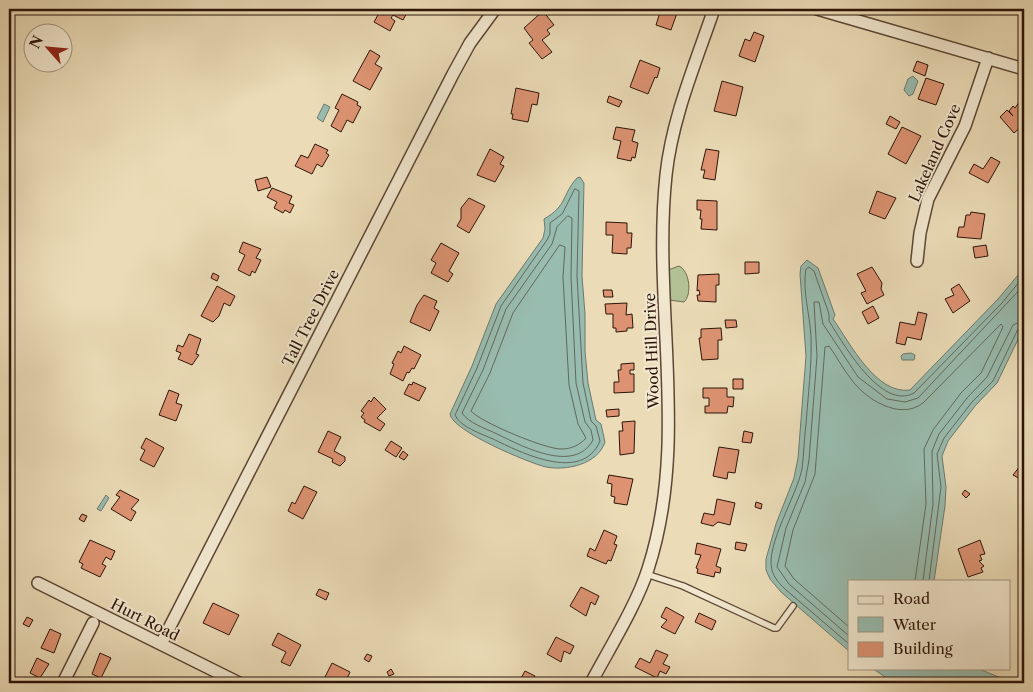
<svg xmlns="http://www.w3.org/2000/svg" width="1033" height="692" viewBox="0 0 1033 692" font-family="'Libre Caslon Text',serif">
<rect width="100%" height="100%" fill="#ebdcb7"/>
<filter id="stains"><feTurbulence type="fractalNoise" baseFrequency=".004" numOctaves="4"/><feColorMatrix values="0 0 0 0 .2 0 0 0 0 .09 0 0 0 0 .02 0 0 0 .5 -.17"/></filter>
<radialGradient id="worn" r=".72"><stop offset=".6" stop-color="#630" stop-opacity="0"/><stop offset="1" stop-color="#630" stop-opacity=".3"/></radialGradient>
<path fill="#b1c294" stroke="#6f6b4f" d="M679 266C690 271 692 295 684 302L669 300 668 270Z"/>
<path fill="#98bcaf" stroke="#6d796d" d="M913 76 918 81 913 94 909 96 904 90 908 79Z
M324 104 330 107 323 122 317 118Z
M580 177 584 183 582 276 585 314V351L588 383 596 420 601 424 605 442C598 464 567 471 546 467 529 463 452 431 450 414L472 366 496 304 543 238 545 229 544 219C568 205 561 196 577 178Z
M807 260 818 268 835 315 833 319C850 343 876 395 910 390L998 299 1024 268V327L997 383 975 406 948 441 942 456 946 487 945 506 934 581H849V651L781 592 770 579 766 570V559L776 524 794 478 798 458 806 356 800 274 801 266Z
M911 353 915 355 914 360H902L901 356 903 354Z
M106 495 109 498 101 511 97 509Z
M872 668H977L1001 678 1005 683H894Z"/>
<g fill="none" stroke-linecap="round" stroke-linejoin="round">
<path stroke="#62685c" stroke-width="1" d="M575 189 579 191 577 276 583 383 591 421 596 426 600 441C582 484 520 452 493 439 482 434 460 427 455 415L477 368 501 306 547 240 550 234V223L562 214Z
M568 216 572 218 571 277 576 383 585 422 591 430 593 440C574 475 520 445 495 433 484 428 469 423 462 413L483 370 506 309 552 244 557 227Z
M560 245 565 247 563 277 569 385 578 424 586 438C580 445 571 449 562 449 547 450 480 422 471 411L490 373 513 313Z
M923 581 933 504 932 451 939 434 967 398 987 377 1013 325 1024 320
M929 581 941 487 937 454 944 438 972 402 993 381 1018 329 1024 326
M849 627 794 579 785 566 793 530 815 474 825 347 829 346C837 357 843 369 851 379 865 399 900 421 923 403L1001 324 1003 327 981 373 961 393 933 430 924 449 926 504 915 581
M849 636 789 584 777 567 786 528 805 482 809 460 817 356 814 302H819L823 324 858 377 887 399 905 402 918 398 1024 285
M849 644 785 589C779 583 774 578 772 570 765 546 797 495 802 469 804 454 804 439 806 424 808 395 812 366 811 337 810 314 802 291 806 269L809 267 814 271 829 314V321C843 343 881 411 914 393L1002 303 1024 276"/>
</g>
<path fill="#dd9372" stroke="#2d140a" d="M384 9H409L403 20 393 15 391 18 395 21 390 31 374 22 379 13 384 15 386 12Z
M661 9H675L674 13H677L671 30 656 25Z
M1018 9H1024V16L1017 14Z
M543 11 554 25 547 30 550 34 542 40 552 52 542 59 529 43 533 40 524 28Z
M754 32 764 36 755 62 739 56 745 39 750 41Z
M370 50 380 56 375 64 382 68 370 90 353 81Z
M640 60 660 68 657 78 655 77 648 94 630 87Z
M917 61 928 65 925 76 913 71Z
M926 78 944 84 936 105 918 99Z
M722 81 743 87 736 116 714 111Z
M516 88 539 93 537 105 532 104 528 122 512 119 513 114H511Z
M342 94 358 102 357 105 361 107 353 123 347 120 341 132 331 126 339 110 335 108Z
M609 96 622 101 619 107 607 102Z
M1020 101 1024 103V124L1014 133 1000 117 1007 110 1013 116 1009 111 1013 106 1015 108Z
M890 116 900 122 896 129 886 124Z
M616 127 635 130 632 141 638 143 635 158 632 157 631 161 617 158 621 141 613 139Z
M902 127 921 136 906 164 888 154Z
M315 144 328 150 326 153 329 155 322 167 317 164 312 174 295 166 301 155 308 158Z
M490 149 504 157 500 164 504 166 495 182 477 175Z
M706 149 719 151 715 180 703 178 705 170H701Z
M991 157 1000 162 988 183 969 173 974 164 983 169Z
M267 177 271 187 258 191 255 180Z
M272 188 292 196 289 203 294 205 290 213 285 210 283 213 274 208 277 202 267 197Z
M877 191 896 198 885 219 869 213Z
M469 198 485 206 469 233 457 226 461 219V208Z
M697 200 717 201V230L701 229 702 219H700L701 210H697Z
M971 212 985 214 981 239 957 237 959 227H964L966 215H970Z
M606 222 627 223V233H632L631 248H627V254L612 253 613 235H606Z
M243 242 261 249 256 258 261 260 255 273 252 271 250 276 238 270 245 255 239 252Z
M441 243 459 253 449 271 453 274 448 282 431 273 436 263 431 260Z
M986 245 988 256 975 258 973 247Z
M745 262H759V273L745 274Z
M872 267 882 283 881 289 884 295 867 304 861 293 866 291 857 274Z
M213 273 219 276 217 281 211 278Z
M719 274V285H716V302L698 301 697 295H700L699 290 697 291 698 275Z
M959 284 970 301 953 313 945 299 954 295 951 289Z
M217 286 235 296 230 306 224 303 219 316 213 322 201 316Z
M603 290H612L613 297H604Z
M424 295 437 301 434 308 439 311 430 331 410 322 417 305Z
M627 303 626 315 632 314 633 328H627V331L616 332V328H613V314H606L605 304Z
M873 306 879 318 868 324 862 312Z
M918 312 927 314 921 340 907 337 905 345 896 343 900 322 915 325Z
M725 320H736L737 327 726 328Z
M721 328 722 340H718V359L702 360 699 338H701V329Z
M189 334 201 339 196 354 199 355 192 365 178 359 181 353 176 351 178 345 183 347Z
M404 346 421 355 414 369 412 368 409 373 407 372 403 381 390 374 394 364 392 363 398 351 401 353Z
M634 363V370H630V374H634V392L614 393V382H619L618 370H621V364Z
M733 379H743V389H733Z
M413 382 426 388 419 401 404 394 409 384 412 385Z
M703 388H727V397H734L733 407 728 406 727 413H705V406H709V398H703Z
M169 390 179 394 176 403 182 405 176 421 159 415Z
M374 397 386 409 377 418 385 424 380 431 364 422 365 420 361 417 364 413 361 411 369 400 371 402Z
M619 409V416L607 417 606 410Z
M635 421 634 453 620 455 619 431H623L622 422Z
M328 431 341 437 334 451 345 457V461L340 466 332 462 333 459 318 452Z
M744 431 753 433 751 443 742 442Z
M146 438 164 448 154 467 140 460 145 450 141 448Z
M391 441 402 448 396 457 385 450Z
M719 447 739 450 735 473 728 472 727 479 713 476Z
M403 451 408 455 404 460 399 457Z
M1024 461V481L1013 475Z
M609 475 633 479 627 505 614 503 615 497 611 496 612 484 607 483Z
M304 486 317 492 303 519 288 511 292 502 295 504Z
M120 490 139 500 131 509 136 512 131 521 111 509 120 497 116 495Z
M965 490 970 494 966 498 962 494Z
M717 499 735 503 730 525 718 522 713 526 701 523 704 513 714 515Z
M756 502 762 504 761 509 755 507Z
M82 514 87 516 84 522 79 519Z
M604 530 617 536 614 544 617 545 611 561 608 560 606 564 587 556 590 548 595 551Z
M90 540 115 551 111 560 106 557 102 564 106 566 100 577 81 568 83 564 79 562Z
M980 540 985 554 980 555 982 560 979 561 984 566 981 568 983 572 968 577 958 549Z
M736 542 747 544 745 551 735 549Z
M697 543 721 549 716 566 721 568 720 573 715 572 714 577 697 573 698 569 696 568 701 555 695 554Z
M581 587 599 596 595 605 591 602 586 616 570 606Z
M319 589 329 593 326 600 316 595Z
M213 603 239 615 229 635 203 623Z
M666 607 684 617 675 634 661 627 667 620 661 617Z
M699 613 716 621 712 630 695 622Z
M27 617 33 620 29 627 23 624Z
M50 629 61 634 54 653 41 648Z
M278 633 301 645 290 666 281 662 286 652 272 645Z
M556 637 574 646 570 654 564 651 561 662 547 654Z
M656 650 668 655 663 664 670 667 666 674 660 671 657 678 635 667 640 658 650 663Z
M100 653 111 658 101 678 92 674Z
M367 654 372 656 369 662 364 659Z
M37 658 49 664 40 678 30 673Z
M332 663 350 672 345 683H322Z
M391 669 394 674 389 676 387 672Z
M525 671 535 676 532 683 520 680Z"/>
<g fill="none" stroke-linecap="round" stroke-linejoin="round">
<g stroke="#5c4635" stroke-width="8">
<path id="lane" d="M646 574 683 586 774 628H777L793 606"/>
</g>
<g stroke="#5c4635" stroke-width="14">
<path id="street" d="M817 9 1024 69
M917 261 920 233 928 199 965 126 988 58
M38 583 239 683
M161 644 453 74 470 43 495 9
M63 683 93 623
M591 683C609 649 637 604 648 569 690 440 652 306 666 175 672 118 696 62 714 9"/>
</g>
<use href="#lane" stroke="#f2e8d0" stroke-width="5.5"/>
<use href="#street" stroke="#f2e8d0" stroke-width="11"/>
</g>
<g text-anchor="middle" stroke-width="4" stroke-linejoin="round" paint-order="stroke">
<g font-size="15" fill="#2d140a" stroke="#f2e8d0">
<text transform="translate(935 153) rotate(-66)" y="5">Lakeland Cove</text>
<text transform="translate(311 318) rotate(-63)" y="5">Tall Tree Drive</text>
<text transform="translate(652 351) rotate(-92)" y="5">Wood Hill Drive</text>
<text transform="translate(145 620) rotate(27)" y="5">Hurt Road</text>
</g>
</g>
<rect width="1033" height="692" fill="none" stroke="#ebdcb7" stroke-width="30"/>
<rect x="10" y="10" width="1013" height="672" fill="none" stroke="#2d140a" stroke-width="2.5"/>
<rect x="15" y="15" width="1003" height="662" fill="none" stroke="#2d140a"/>
<rect x="848" y="580" width="162" height="90" fill="#f2e8d0" stroke="#a39381"/>
<rect x="858" y="596" width="25" height="8" fill="#f2e8d0" stroke="#a39381"/>
<text x="893" y="604" font-size="15" fill="#2d140a">Road</text>
<rect x="858" y="617" width="25" height="15" fill="#98bcaf" stroke="#a39381"/>
<text x="893" y="630" font-size="15" fill="#2d140a">Water</text>
<rect x="858" y="642" width="25" height="15" fill="#dd9372" stroke="#a39381"/>
<text x="893" y="654" font-size="15" fill="#2d140a">Building</text>
<g transform="translate(48 48) rotate(297)"><circle r="24" fill="#f2e8d0" stroke="#a39381"/>
<path d="M0-4L9 19L0 12L-9 19Z" fill="#8f2418"/>
<text y="-8" font-size="14" font-weight="bold" text-anchor="middle" fill="#2d140a">N</text>
</g>
<rect width="100%" height="100%" filter="url(#stains)"/>
<rect width="100%" height="100%" fill="url(#worn)"/>
</svg>
